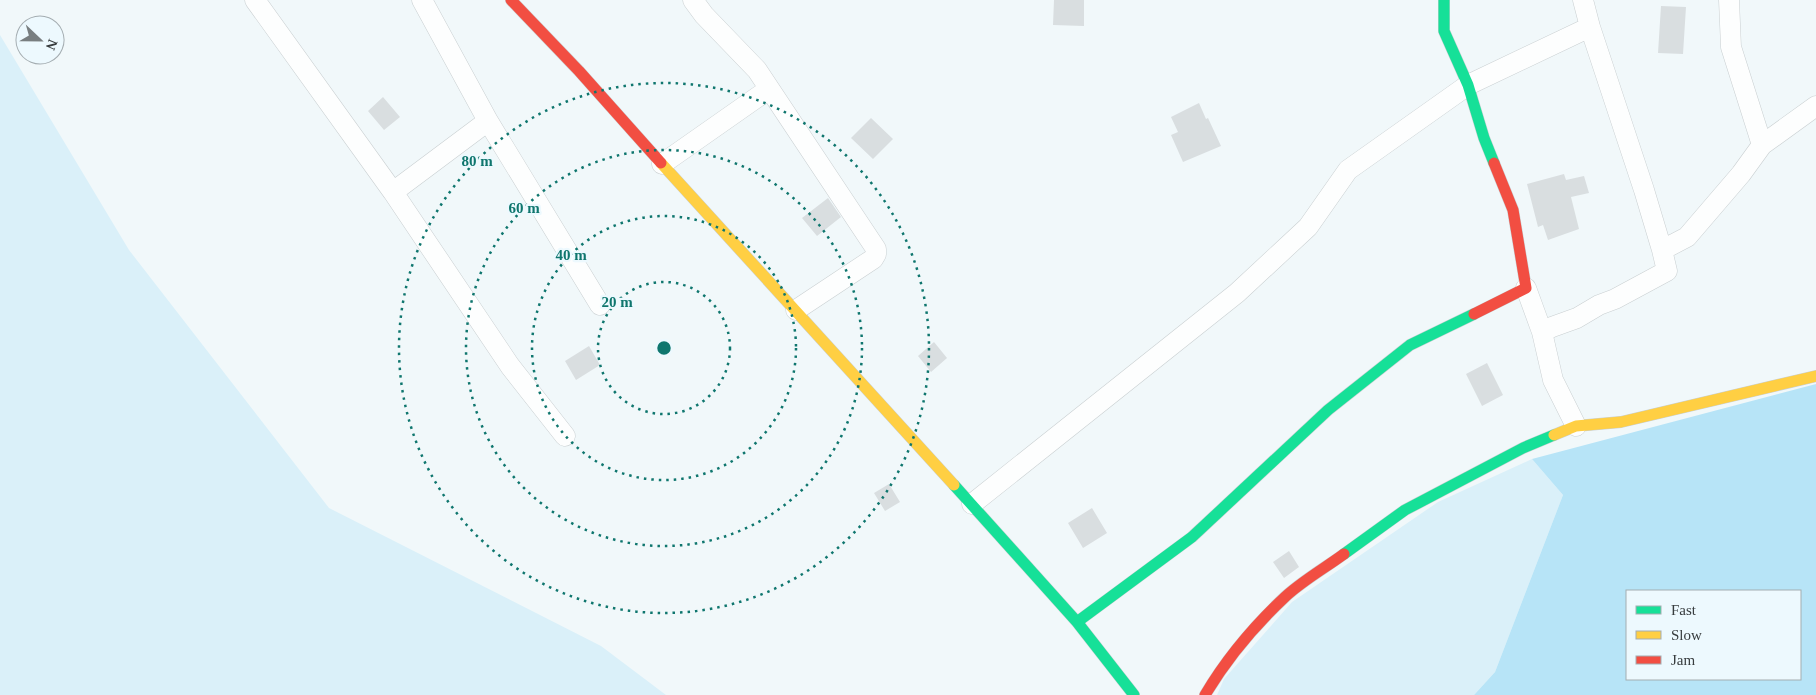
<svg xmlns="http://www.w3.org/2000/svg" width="1816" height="695" viewBox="0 0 1816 695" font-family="Georgia,serif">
<rect width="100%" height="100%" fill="#f1f8fa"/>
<path fill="#daf0f9" d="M0 35 129 250 329 508 601 646 666 695H0Z
M1532 459 1563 495 1495 672 1474 695H1217L1224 679 1292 602 1438 502Z"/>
<path fill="#b7e4f7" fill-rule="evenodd" d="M1816 384V695H1474L1495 672 1563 495 1532 459ZM1627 591H1800V679H1627Z"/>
<path fill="#d9dee0" d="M1054 0H1084V26L1053 25Z
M1661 6 1686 7 1683 54 1658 53Z
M383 97 400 117 384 130 368 111Z
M1199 103 1206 119 1208 118 1221 146 1183 162 1171 135 1178 132 1171 117Z
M871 118 893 139 873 159 851 138Z
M1564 174 1566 180 1584 176 1589 193 1571 197 1579 229 1548 240 1543 225 1538 227 1527 184Z
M828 198 841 217 817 236 802 218Z
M934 342 947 358 931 372 918 356Z
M589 346 600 365 576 380 565 361Z
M1487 363 1503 395 1482 406 1466 374Z
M889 484 900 502 885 511 874 493Z
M1092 508 1107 533 1083 548 1068 523Z
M1289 551 1299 567 1284 578 1273 562Z"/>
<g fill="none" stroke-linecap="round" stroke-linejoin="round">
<g stroke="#c9cfd1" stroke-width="21">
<path id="street" d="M255 0 393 192 510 366 565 436
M422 0 488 121 600 305
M693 0 704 15 757 70 876 249V254L873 259 796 310
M1729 0 1731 47 1762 145
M1590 27 1644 190 1662 250
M662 164 769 89
M393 192 488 121
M1526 288 1542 332
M1576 426 1553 380 1542 332 1552 327 1577 318 1599 305 1615 299 1667 271 1662 250 1687 237 1741 174 1762 145 1816 106
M972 504 1237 293 1308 227 1348 170 1468 85 1590 27 1583 0"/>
</g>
<g stroke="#c9cfd1" stroke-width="12">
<path id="fast" d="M1444 0V31L1468 85 1484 138 1494 163
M954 485 1077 622 1134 695
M1344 554 1405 510 1523 448 1554 435
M1077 622 1192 537 1328 410 1410 345 1474 314"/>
</g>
<g stroke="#c9cfd1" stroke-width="12">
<path id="slow" d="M661 163 954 485
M1554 435 1576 426 1621 422 1816 376"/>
</g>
<g stroke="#c9cfd1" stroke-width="12">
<path id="jam" d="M511 0 579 71 661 163
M1474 314 1526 288 1513 210 1494 163
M1205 695C1227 658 1254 626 1285 597 1302 581 1325 568 1344 554"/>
</g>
<use href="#street" stroke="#fdfefe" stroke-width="20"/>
<use href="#fast" stroke="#16e098" stroke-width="11"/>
<use href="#slow" stroke="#ffcf43" stroke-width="11"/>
<use href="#jam" stroke="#f24e42" stroke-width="11"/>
</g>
<g fill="none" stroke="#0f766e" stroke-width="2.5" stroke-dasharray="2.5 5">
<circle cx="664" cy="348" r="66"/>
<circle cx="664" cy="348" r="132"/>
<circle cx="664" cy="348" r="198"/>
<circle cx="664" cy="348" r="265"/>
</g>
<circle cx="664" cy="348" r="8" fill="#0f766e" stroke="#edf9fe" stroke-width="2.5"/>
<g font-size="15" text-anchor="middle" font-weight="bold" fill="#0f766e" stroke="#edf9fe" stroke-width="4.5" stroke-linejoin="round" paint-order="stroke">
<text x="477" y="166">80 m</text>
<text x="524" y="213">60 m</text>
<text x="571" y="260">40 m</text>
<text x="617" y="307">20 m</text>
</g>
<rect x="1626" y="590" width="175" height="90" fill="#edf9fe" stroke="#a4adb1"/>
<rect x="1636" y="606" width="25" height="8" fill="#16e098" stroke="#a4adb1"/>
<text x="1671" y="615" font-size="15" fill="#373c3e">Fast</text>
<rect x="1636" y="631" width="25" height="8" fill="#ffcf43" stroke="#a4adb1"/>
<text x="1671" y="640" font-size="15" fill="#373c3e">Slow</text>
<rect x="1636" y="656" width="25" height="8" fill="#f24e42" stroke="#a4adb1"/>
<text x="1671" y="665" font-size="15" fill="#373c3e">Jam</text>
<g transform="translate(40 40) rotate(112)"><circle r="24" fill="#edf9fe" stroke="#a4adb1"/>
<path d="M0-4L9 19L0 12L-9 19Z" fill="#787e80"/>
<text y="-8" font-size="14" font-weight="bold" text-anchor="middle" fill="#373c3e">N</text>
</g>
</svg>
